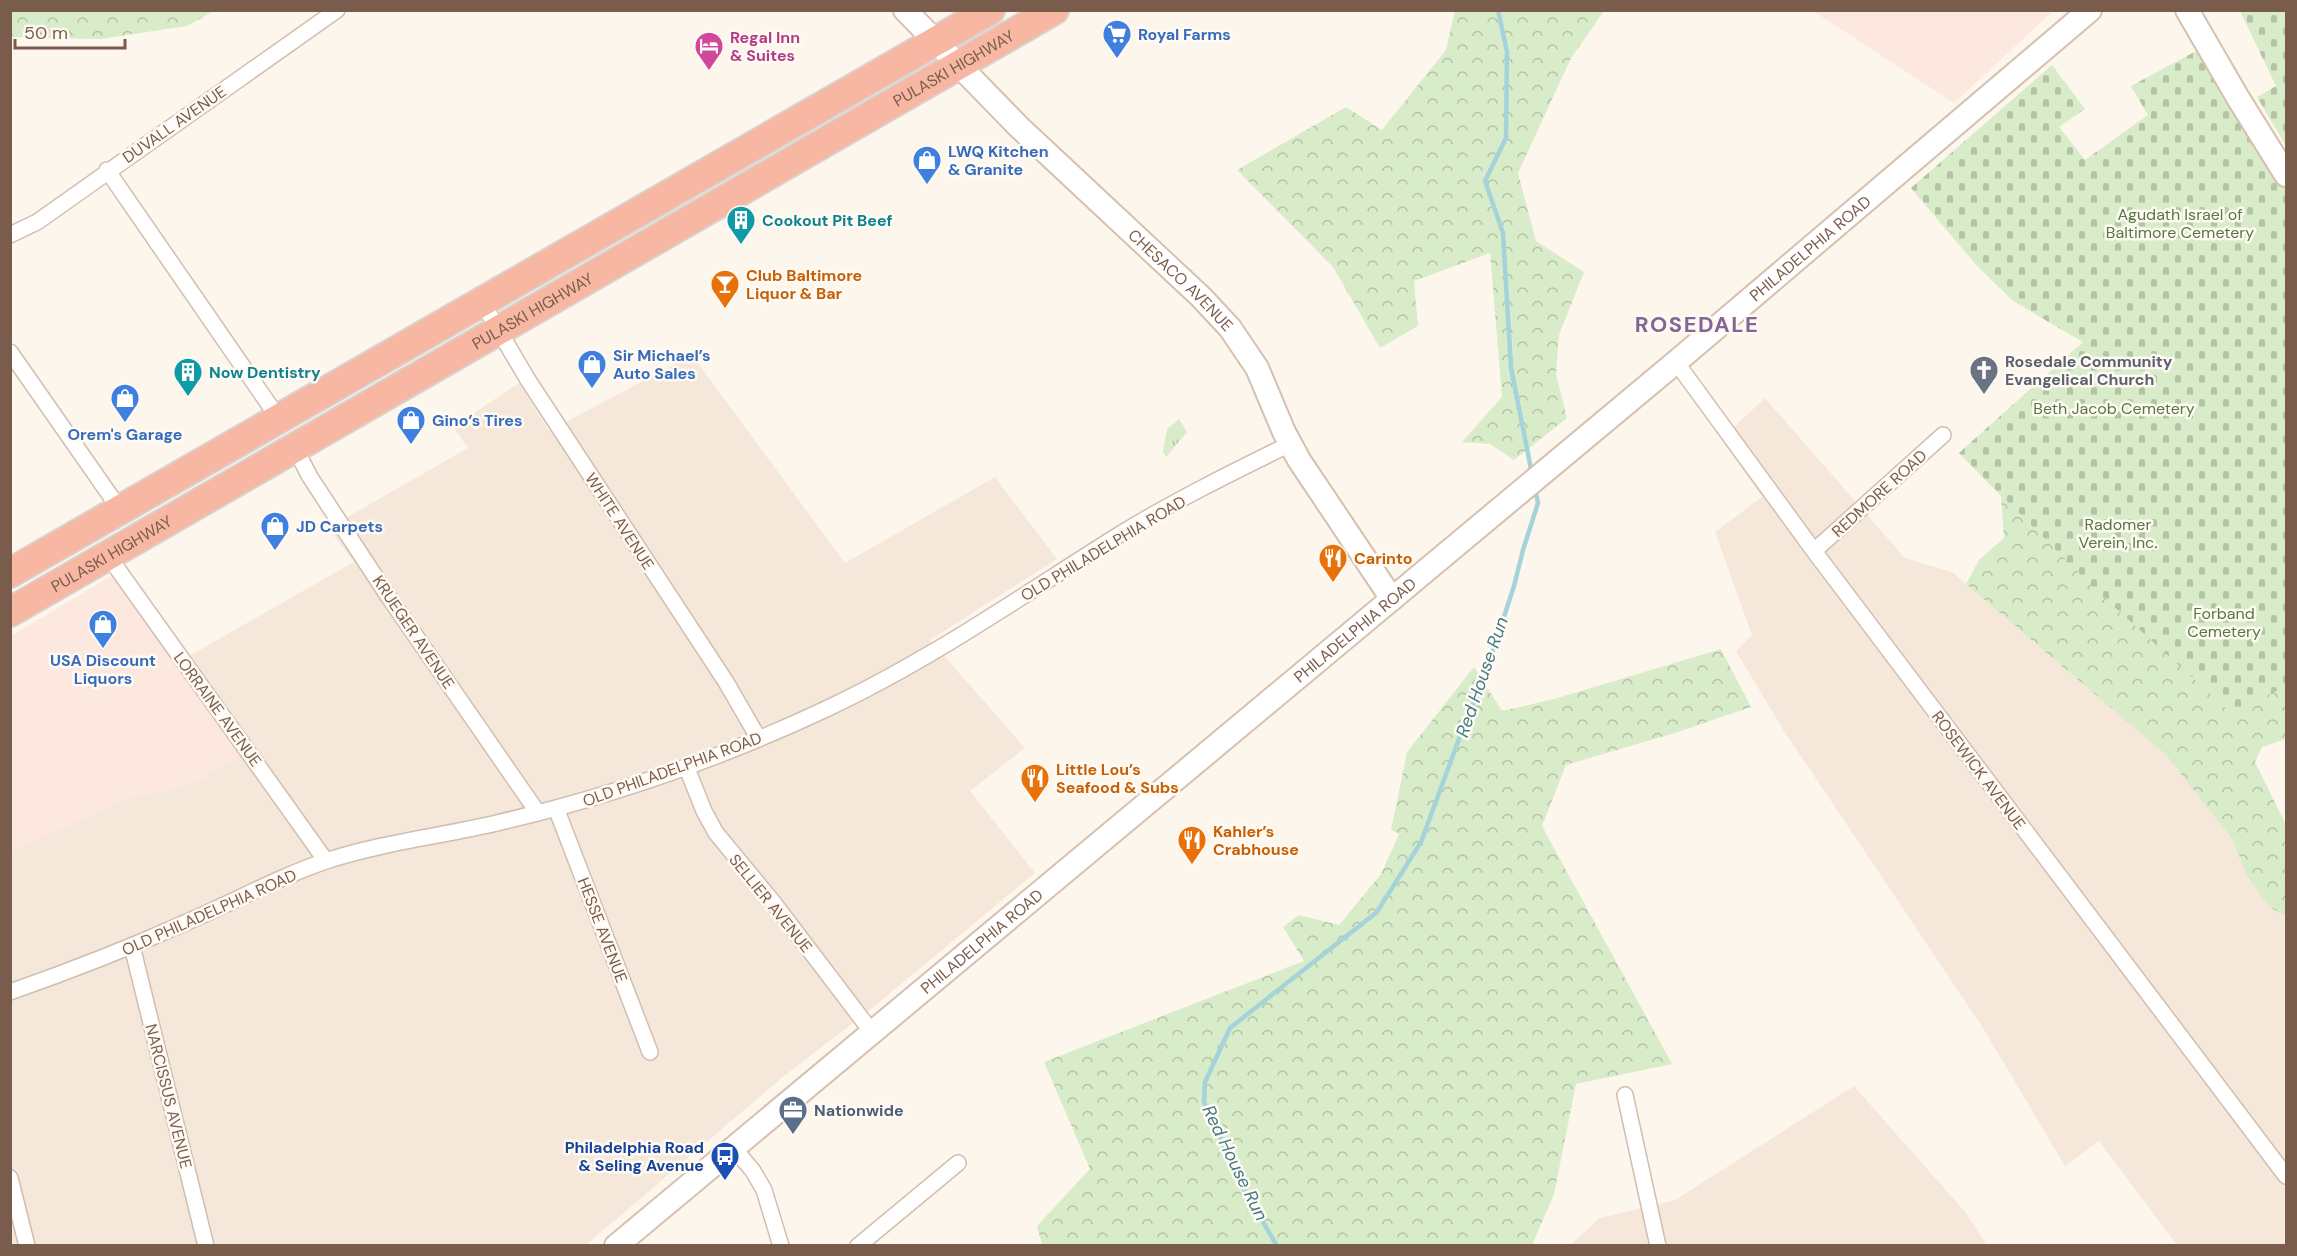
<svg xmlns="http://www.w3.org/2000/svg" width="2297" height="1256" viewBox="0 0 2297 1256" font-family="'DM Sans',sans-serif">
<defs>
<pattern id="grass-tufts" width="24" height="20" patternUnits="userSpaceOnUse" patternTransform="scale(1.5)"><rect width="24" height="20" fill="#d8ecc9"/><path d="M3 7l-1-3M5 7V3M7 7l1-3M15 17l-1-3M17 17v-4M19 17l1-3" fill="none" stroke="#b4c2a5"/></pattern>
<pattern id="forest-crowns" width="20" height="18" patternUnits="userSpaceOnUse" patternTransform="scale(1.5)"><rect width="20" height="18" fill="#d8ecc9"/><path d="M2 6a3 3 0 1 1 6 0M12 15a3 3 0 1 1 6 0" fill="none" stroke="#b4c2a5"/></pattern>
<pattern id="cemetery-stones" width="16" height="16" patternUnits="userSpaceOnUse" patternTransform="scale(1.5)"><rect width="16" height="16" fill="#d8ecc9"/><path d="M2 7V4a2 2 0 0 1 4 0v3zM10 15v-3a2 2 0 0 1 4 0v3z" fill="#b4c2a5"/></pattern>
</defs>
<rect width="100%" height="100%" fill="#fdf6ec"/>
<path fill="#f5e8da" d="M692 355 845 563 995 477 1057 559 930 640 1025 748 970 791 1035 873 866 1013 784 1076 586 1245H11L10 851 126 799 194 783 240 755 175 664 354 562 328 528 468 448 453 427 519 383 549 431Z
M1765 398 1905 558 1952 572 2166 755 2286 909V1245H2177L2099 1141 2065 1166 1983 1028 1784 731 1736 651 1752 635 1715 532 1762 497 1721 439Z
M1854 1086 1965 1212 1987 1245 1569 1246 1600 1218 1675 1200Z"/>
<path fill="#fde8e0" d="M1813 11H2053L1954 103Z
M111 576 241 755 194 783 126 799 11 851V636Z"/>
<path fill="url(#grass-tufts)" d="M1179 419 1187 432 1166 457 1163 452 1167 429Z"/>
<path fill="url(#forest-crowns)" d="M11 10H214V11L187 26 100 39 11 37Z
M1455 10 1604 11 1571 58 1518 173 1536 241 1584 272 1559 335 1556 374 1567 418 1514 460 1490 444 1462 442 1502 397 1490 253 1414 281 1418 326 1380 348 1333 267 1237 170 1346 107 1382 130 1446 50Z
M1959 453 2286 680V739L2262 747 2255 762 2286 825V916L2269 907 2246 874 2234 842 2166 755 1966 584 1979 560 2004 538 2001 496Z
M1721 649 1751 707 1675 733 1566 765 1542 826 1672 1064 1576 1084 1554 1194 1532 1245H1042L1037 1226 1090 1169 1044 1062 1304 961 1283 927 1299 915 1339 925 1381 874 1399 834 1391 830 1407 752 1474 667 1502 711 1554 699Z"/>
<path fill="url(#cemetery-stones)" d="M2240 11H2286V146L2257 97 2276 86Z
M2196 51 2286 190V686L2258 700 2235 716 2100 594 1959 453 2083 342 2013 301 1976 265 1911 188 2052 65 2085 109 2059 127 2085 160 2148 115 2131 86Z"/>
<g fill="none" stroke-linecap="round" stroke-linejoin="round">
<path stroke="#a5d3da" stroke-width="4.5" d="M1498 10 1507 52 1506 138 1485 181 1503 233 1511 368 1532 474
M1277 1246 1245 1191 1204 1102 1205 1082 1230 1028 1377 912 1421 842 1466 720 1482 684 1514 586 1523 550 1538 503 1535 488"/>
<g stroke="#d1beb0" stroke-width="18">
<path id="street" d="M107 170 279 419
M10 235 37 222 337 10
M482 302 528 380 726 682 759 739
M10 352 121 511
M1676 362 1814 551 2286 1176
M295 448 310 477 388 596 538 813
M1814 551 1943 435
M109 557 326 861
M686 766 704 811 716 833 773 902 871 1031
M556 808 650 1052
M132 946 206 1246
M10 992C70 971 129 948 187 922 234 902 280 876 329 860 385 842 443 836 501 822 612 796 722 758 826 709 931 660 1024 594 1122 533 1176 500 1233 472 1290 444
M1625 1095 1658 1246
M733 1147 753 1171 764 1190 781 1246
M10 1178 27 1246
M858 1246 958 1163"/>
</g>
<g stroke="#d6c0b0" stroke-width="26">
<g id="secondary">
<path id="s1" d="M905 10 1019 127 1201 297 1230 328 1257 368 1284 432 1299 460 1392 599"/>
<path d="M2187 10 2238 98 2286 175"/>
<path id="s2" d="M616 1246 1676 362 2090 10"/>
</g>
</g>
<g stroke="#dad1cd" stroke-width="32">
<g id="highway">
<path d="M10 573 990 10"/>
<path id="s3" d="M10 612 1054 10"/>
</g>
</g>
<use href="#street" stroke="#fff" stroke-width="15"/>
<use href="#secondary" stroke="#fff" stroke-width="22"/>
<use href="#highway" stroke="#f7b7a3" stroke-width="28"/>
</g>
<defs>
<g id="supermarket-pin" transform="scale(1.5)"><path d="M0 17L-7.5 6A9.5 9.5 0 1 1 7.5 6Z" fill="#3f7fe0" stroke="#fffaf3"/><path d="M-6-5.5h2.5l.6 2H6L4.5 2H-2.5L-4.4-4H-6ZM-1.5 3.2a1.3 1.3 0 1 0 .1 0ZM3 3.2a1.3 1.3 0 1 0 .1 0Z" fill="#fff"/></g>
<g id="hotel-pin" transform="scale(1.5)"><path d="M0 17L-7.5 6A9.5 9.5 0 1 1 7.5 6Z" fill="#d1479c" stroke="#fffaf3"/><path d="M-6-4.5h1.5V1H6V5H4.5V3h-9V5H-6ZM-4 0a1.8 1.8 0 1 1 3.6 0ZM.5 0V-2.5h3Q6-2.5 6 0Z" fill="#fff"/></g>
<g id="shop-pin" transform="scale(1.5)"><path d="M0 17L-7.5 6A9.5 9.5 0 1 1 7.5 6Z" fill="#3f7fe0" stroke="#fffaf3"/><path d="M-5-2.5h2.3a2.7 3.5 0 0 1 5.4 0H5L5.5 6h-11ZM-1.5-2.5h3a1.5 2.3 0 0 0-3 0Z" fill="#fff"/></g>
<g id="building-pin" transform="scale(1.5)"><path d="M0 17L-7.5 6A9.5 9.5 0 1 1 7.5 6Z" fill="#0f9aa8" stroke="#fffaf3"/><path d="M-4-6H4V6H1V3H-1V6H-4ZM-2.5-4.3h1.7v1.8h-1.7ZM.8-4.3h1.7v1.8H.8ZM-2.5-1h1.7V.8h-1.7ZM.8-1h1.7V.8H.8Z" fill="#fff"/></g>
<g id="bar-pin" transform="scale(1.5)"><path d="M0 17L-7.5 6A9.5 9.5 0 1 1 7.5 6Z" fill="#e8710a" stroke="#fffaf3"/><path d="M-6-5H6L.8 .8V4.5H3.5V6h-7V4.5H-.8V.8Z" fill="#fff"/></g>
<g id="church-pin" transform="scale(1.5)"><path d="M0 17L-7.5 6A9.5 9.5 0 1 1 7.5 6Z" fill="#6b7280" stroke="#fffaf3"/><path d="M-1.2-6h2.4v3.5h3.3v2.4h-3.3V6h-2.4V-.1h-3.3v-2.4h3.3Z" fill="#fff"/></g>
<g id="restaurant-pin" transform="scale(1.5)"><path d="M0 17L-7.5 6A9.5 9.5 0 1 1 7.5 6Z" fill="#e8710a" stroke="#fffaf3"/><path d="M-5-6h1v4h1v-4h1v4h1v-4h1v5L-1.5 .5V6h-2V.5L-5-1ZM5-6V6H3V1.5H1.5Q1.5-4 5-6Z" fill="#fff"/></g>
<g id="office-pin" transform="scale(1.5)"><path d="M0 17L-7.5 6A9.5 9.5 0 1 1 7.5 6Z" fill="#5c6f8a" stroke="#fffaf3"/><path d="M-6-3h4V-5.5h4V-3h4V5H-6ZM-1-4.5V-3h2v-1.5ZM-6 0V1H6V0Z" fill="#fff"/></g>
<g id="bus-pin" transform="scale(1.5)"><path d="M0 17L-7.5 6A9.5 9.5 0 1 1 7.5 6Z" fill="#1a4fb4" stroke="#fffaf3"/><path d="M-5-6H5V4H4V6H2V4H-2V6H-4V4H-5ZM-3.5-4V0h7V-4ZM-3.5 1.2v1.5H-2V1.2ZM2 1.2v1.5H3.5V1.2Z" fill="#fff"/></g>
</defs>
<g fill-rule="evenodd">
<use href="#supermarket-pin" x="1117" y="34"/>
<use href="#hotel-pin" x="709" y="46"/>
<use href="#shop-pin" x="927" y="160"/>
<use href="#building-pin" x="741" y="220"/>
<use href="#bar-pin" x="725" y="284"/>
<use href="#shop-pin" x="592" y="364"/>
<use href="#church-pin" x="1984" y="370"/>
<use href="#building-pin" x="188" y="372"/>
<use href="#shop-pin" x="125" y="398"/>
<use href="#shop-pin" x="411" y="420"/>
<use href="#shop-pin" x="275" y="526"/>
<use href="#restaurant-pin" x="1333" y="558"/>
<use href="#shop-pin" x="103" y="624"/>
<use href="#restaurant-pin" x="1035" y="778"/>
<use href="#restaurant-pin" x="1192" y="840"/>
<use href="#office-pin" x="793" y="1110"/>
<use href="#bus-pin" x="725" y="1156"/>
</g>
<g text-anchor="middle" stroke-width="5" stroke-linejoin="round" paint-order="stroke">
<g font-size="16" font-weight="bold" fill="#366cbe" stroke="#fffaf3" text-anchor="start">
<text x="1138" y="40">Royal Farms</text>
<text x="948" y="157">LWQ Kitchen<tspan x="948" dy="18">&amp; Granite</tspan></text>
<text x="613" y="361">Sir Michael’s<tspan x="613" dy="18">Auto Sales</tspan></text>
<text x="432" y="426">Gino’s Tires</text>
<text x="125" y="440" text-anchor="middle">Orem's Garage</text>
<text x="296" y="532">JD Carpets</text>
<text x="103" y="666" text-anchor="middle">USA Discount<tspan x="103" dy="18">Liquors</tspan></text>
</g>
<g font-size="16" font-weight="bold" fill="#b23c85" stroke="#fffaf3" text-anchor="start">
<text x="730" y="43">Regal Inn<tspan x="730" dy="18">&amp; Suites</tspan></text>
</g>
<g font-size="16" fill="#7a5c4d" stroke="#fffaf3">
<text dy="6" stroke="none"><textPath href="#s3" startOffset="1089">PULASKI HIGHWAY</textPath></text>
<text transform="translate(174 124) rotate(-35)" y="6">DUVALL AVENUE</text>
<text dy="6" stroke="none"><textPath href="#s2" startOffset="1556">PHILADELPHIA ROAD</textPath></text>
<text dy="6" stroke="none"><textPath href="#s1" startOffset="386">CHESACO AVENUE</textPath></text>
<text dy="6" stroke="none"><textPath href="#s3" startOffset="603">PULASKI HIGHWAY</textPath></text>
<text transform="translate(1879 493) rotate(-42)" y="6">REDMORE ROAD</text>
<text transform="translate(620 521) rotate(57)" y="6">WHITE AVENUE</text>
<text transform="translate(1103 548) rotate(-31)" y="6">OLD PHILADELPHIA ROAD</text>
<text dy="6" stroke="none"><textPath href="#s3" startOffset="117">PULASKI HIGHWAY</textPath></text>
<text dy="6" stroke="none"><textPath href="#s2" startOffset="962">PHILADELPHIA ROAD</textPath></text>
<text transform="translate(414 632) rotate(56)" y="6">KRUEGER AVENUE</text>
<text transform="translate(218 709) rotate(54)" y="6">LORRAINE AVENUE</text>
<text transform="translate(672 769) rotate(-20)" y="6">OLD PHILADELPHIA ROAD</text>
<text transform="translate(1979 770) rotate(53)" y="6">ROSEWICK AVENUE</text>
<text transform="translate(771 903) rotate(51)" y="6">SELLIER AVENUE</text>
<text transform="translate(209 912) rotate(-24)" y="6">OLD PHILADELPHIA ROAD</text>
<text transform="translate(603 930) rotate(69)" y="6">HESSE AVENUE</text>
<text dy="6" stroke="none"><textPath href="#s2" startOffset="476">PHILADELPHIA ROAD</textPath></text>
<text transform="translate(169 1096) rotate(76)" y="6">NARCISSUS AVENUE</text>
</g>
<g font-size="16" fill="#537a41" stroke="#fffaf3">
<text x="2180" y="220">Agudath Israel of<tspan x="2180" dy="18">Baltimore Cemetery</tspan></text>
<text x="2114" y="414">Beth Jacob Cemetery</text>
<text x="2118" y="530">Radomer<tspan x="2118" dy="18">Verein, Inc.</tspan></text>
<text x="2224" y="619">Forband<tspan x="2224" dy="18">Cemetery</tspan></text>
</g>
<g font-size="16" font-weight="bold" fill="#0d838f" stroke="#fffaf3" text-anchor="start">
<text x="762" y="226">Cookout Pit Beef</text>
<text x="209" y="378">Now Dentistry</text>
</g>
<g font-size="16" font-weight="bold" fill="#c56008" stroke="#fffaf3" text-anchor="start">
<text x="746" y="281">Club Baltimore<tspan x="746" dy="18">Liquor &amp; Bar</tspan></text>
<text x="1354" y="564">Carinto</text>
<text x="1056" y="775">Little Lou’s<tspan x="1056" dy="18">Seafood &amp; Subs</tspan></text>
<text x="1213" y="837">Kahler’s<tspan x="1213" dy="18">Crabhouse</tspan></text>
</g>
<g font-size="16" font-weight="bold" fill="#5b616d" stroke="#fffaf3" text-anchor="start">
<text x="2005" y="367">Rosedale Community<tspan x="2005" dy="18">Evangelical Church</tspan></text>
</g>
<g font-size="16" font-weight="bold" fill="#4e5e75" stroke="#fffaf3" text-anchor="start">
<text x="814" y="1116">Nationwide</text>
</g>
<g font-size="16" font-weight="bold" fill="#164399" stroke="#fffaf3" text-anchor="end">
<text x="704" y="1153">Philadelphia Road<tspan x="704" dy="18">&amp; Seling Avenue</tspan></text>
</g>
<g font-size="18" font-style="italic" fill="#437c86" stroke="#fffaf3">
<text transform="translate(1482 677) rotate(-71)" y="6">Red House Run</text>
<text transform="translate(1235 1163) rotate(64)" y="6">Red House Run</text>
</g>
<g font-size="22" font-weight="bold" letter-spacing="1.5" fill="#846695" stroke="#fffaf3">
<text x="1697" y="332">ROSEDALE</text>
</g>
</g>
<rect width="2297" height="1256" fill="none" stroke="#7a5c4d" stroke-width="24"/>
<path d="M15 39v9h110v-9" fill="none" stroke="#7a5c4d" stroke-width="3"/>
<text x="24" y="39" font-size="18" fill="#7a5c4d" stroke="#fffaf3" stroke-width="4.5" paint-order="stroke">50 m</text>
</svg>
